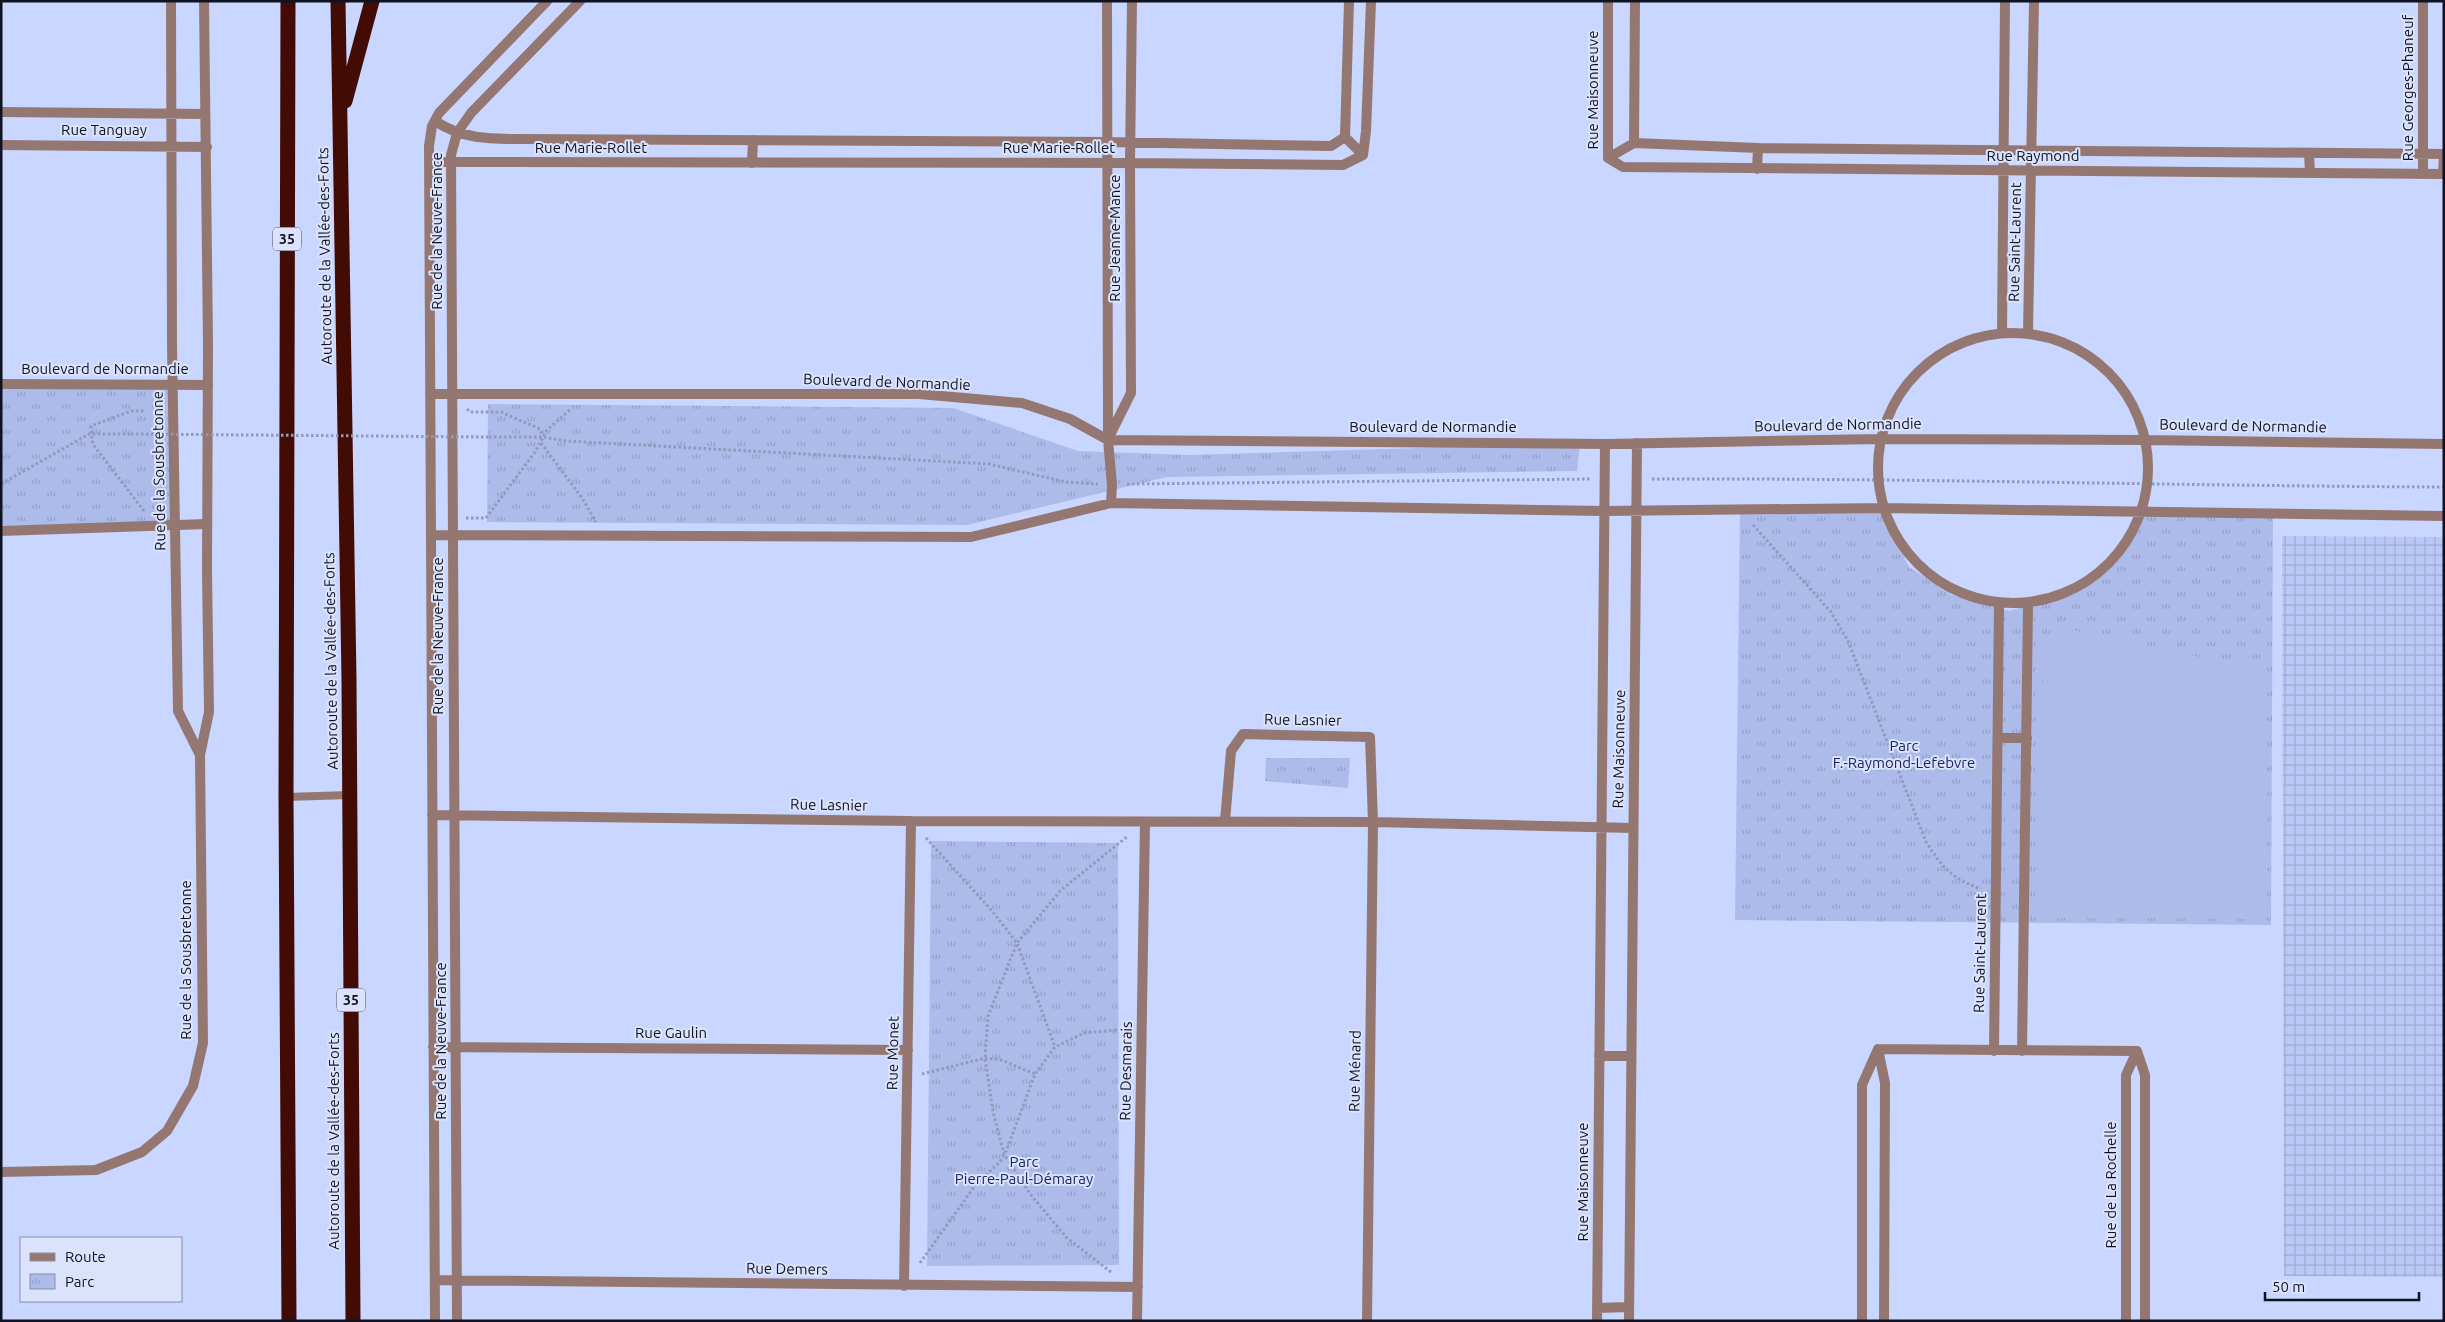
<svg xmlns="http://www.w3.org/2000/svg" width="2445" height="1322" viewBox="0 0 2445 1322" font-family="Ubuntu,sans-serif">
<defs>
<pattern id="industrial-grid" width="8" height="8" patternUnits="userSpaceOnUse" patternTransform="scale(1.25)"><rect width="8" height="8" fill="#bac8f7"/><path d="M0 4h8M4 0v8" fill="none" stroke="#9fabd3"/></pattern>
<pattern id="park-tufts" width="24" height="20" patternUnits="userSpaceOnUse" patternTransform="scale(1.25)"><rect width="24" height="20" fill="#adbbeb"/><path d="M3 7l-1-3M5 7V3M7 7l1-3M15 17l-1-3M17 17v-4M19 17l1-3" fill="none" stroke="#94a0c9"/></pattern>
</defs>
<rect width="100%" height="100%" fill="#c9d6ff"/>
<path fill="url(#industrial-grid)" d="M2282 536 2444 537V1277L2284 1276Z"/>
<path fill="url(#park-tufts)" d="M1 384 172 386 173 524 1 531Z
M488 404 953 408 1078 451 1190 455 1580 443 1577 471 1167 477 967 525 487 522Z
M1880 508 1909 567 1952 595 2009 611 2067 595 2108 562 2128 538 2138 516H2273L2271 925 1735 920 1740 510Z
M1266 758H1350L1348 788 1265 781Z
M931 841 1118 843 1119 1265 927 1266Z"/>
<path fill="#adbbeb" d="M2067 629 2266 671 2265 919 2041 918 2043 652Z"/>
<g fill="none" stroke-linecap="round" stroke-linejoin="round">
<path stroke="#909abb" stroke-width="3" stroke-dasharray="2.5 2.5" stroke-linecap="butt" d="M467 409 470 412H501L540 429 542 436
M489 437H543L566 441 989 464 1066 482 1098 484
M541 443 582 498 596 522
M1652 479C1916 478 2180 486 2444 487
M1 484 89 434H131
M1127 484 1591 479
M144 511 95 447 92 441 91 426 131 411H145
M466 518H486L535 452 547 430 571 409
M1753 525 1831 612 1848 641 1926 842C1943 868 1951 878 1981 889
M926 838 993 912 1017 943 1055 1047
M922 1074 985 1058 1001 1060 1035 1074
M920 1263 976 1184 1000 1162 1007 1149 1035 1074 1055 1047 1084 1033 1128 1029
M1111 1272 1067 1238 1031 1195 1004 1154 993 1112 985 1058 988 1016 1017 943 1061 890 1128 836"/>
<path stroke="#957771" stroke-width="8" d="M286 797 350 795"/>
<path stroke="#957771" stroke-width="10" d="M171 1 172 345 178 711 200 755
M1107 1 1108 440 1112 485 1111 503
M1349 1 1345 137 1363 155
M1 112 205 114
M435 121C462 139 489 139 520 139L1107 142 1331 146 1345 137
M1634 143 1758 148 2444 154
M1634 143 1635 1
M1 145 207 147
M2309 153 2310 173
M1363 155 1366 131 1371 1
M1608 158 1623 167 2444 174
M1608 158V1
M1608 158 1634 143
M429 162 1130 163 1343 165 1363 155
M752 163 753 140
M1757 169 1758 148
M2423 174V1
M2443 174 2444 155
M2002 333 2005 1
M2028 333 2034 1
M1878 468a135 135 0 1 1 270 0a135 135 0 1 1-270 0Z
M430 394H919L1022 403 1070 419 1108 440 1605 444 1880 439 2145 440 2444 444
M1109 437 1131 393 1130 163 1132 1
M431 535 971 537 1111 503 1604 511 1883 508 2444 516
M1998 738H2027
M432 815 911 821 1373 822 1633 828
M1225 821 1231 751 1243 734 1370 737 1373 822 1367 1321
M433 1047 908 1050
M1878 1049 2137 1051 2145 1075V1321
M1878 1049 1885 1083 1884 1321
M1994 1051 1999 604
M2022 1051 2028 604
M1599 1056H1631
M1 1172 96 1170 142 1152 167 1131 193 1086 203 1043 200 755 209 712 207 571 208 344 204 1
M435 1280 1138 1287
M904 1286 911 821
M1597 1308 1629 1307
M435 1321 429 146 432 126 439 113 547 1
M457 1321 451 155 457 133 471 113 580 1
M1137 1321 1145 822
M1597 1321 1605 444
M1629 1321 1637 443
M1862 1321V1085L1878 1049
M2126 1321V1075L2137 1051"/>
<path stroke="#957771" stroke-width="10" d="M1 384 208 385
M1 531 207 524"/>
<path stroke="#420c05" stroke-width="15" d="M288 1 286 797 289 1321
M338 1 349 679 353 1321
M345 101 372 1"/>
<path stroke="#909abb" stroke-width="3" stroke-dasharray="2.5 2.5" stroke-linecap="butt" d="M131 434 489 437"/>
</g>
<g text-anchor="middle" stroke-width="4" stroke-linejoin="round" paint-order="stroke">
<g fill="#dbe3fc" stroke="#4c5163" stroke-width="1">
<rect x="273" y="227.5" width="28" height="23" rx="4"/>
<rect x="337" y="988.5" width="28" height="23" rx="4"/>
</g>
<g font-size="14" font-weight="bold" fill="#0f1321">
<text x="287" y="244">35</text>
<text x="351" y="1005">35</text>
</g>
<g font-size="15" fill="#0f1321" stroke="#dbe3fc">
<text transform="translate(2408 88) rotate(-90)" y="5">Rue Georges-Phaneuf</text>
<text transform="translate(1593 90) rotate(-90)" y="5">Rue Maisonneuve</text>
<text x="104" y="135">Rue Tanguay</text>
<text x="591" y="153">Rue Marie-Rollet</text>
<text x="1059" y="153">Rue Marie-Rollet</text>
<text x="2033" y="161">Rue Raymond</text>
<text transform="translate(437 231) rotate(-90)" y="5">Rue de la Neuve-France</text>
<text transform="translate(1115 238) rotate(-90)" y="5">Rue Jeanne-Mance</text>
<text transform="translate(2015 242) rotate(-89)" y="5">Rue Saint-Laurent</text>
<text transform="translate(325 256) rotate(-91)" y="5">Autoroute de la Vallée-des-Forts</text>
<text x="105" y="374">Boulevard de Normandie</text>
<text transform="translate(887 382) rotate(2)" y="5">Boulevard de Normandie</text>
<text transform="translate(1838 425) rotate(-1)" y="5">Boulevard de Normandie</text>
<text transform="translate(2243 426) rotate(1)" y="5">Boulevard de Normandie</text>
<text x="1433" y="432">Boulevard de Normandie</text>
<text transform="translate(159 471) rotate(-91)" y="5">Rue de la Sousbretonne</text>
<text transform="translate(438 636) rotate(-90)" y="5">Rue de la Neuve-France</text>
<text transform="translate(331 661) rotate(-91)" y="5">Autoroute de la Vallée-des-Forts</text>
<text transform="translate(1303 720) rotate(1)" y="5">Rue Lasnier</text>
<text transform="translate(1619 749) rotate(-89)" y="5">Rue Maisonneuve</text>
<text transform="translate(829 805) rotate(1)" y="5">Rue Lasnier</text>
<text transform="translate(1980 953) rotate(-89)" y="5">Rue Saint-Laurent</text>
<text transform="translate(186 960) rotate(-90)" y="5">Rue de la Sousbretonne</text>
<text x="671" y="1038">Rue Gaulin</text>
<text transform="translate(441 1041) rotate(-90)" y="5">Rue de la Neuve-France</text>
<text transform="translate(893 1053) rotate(-89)" y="5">Rue Monet</text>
<text transform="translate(1126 1071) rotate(-89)" y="5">Rue Desmarais</text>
<text transform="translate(1355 1071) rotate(-89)" y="5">Rue Ménard</text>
<text transform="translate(334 1141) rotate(-90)" y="5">Autoroute de la Vallée-des-Forts</text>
<text transform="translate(1583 1182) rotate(-90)" y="5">Rue Maisonneuve</text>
<text transform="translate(2111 1185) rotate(-90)" y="5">Rue de La Rochelle</text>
<text transform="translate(787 1269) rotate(1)" y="5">Rue Demers</text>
</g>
<g font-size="15" fill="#1b2465" stroke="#dbe3fc">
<text x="1904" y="751">Parc<tspan x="1904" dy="17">F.-Raymond-Lefebvre</tspan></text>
<text x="1024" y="1167">Parc<tspan x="1024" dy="17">Pierre-Paul-Démaray</tspan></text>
</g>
</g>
<rect width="2445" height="1322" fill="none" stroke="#0f1321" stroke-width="5"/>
<rect x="20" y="1237" width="162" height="65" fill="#dbe3fc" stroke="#8990a4"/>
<rect x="30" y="1253" width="25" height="8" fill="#957771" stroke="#8990a4"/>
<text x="65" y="1262" font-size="15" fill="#0f1321">Route</text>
<rect x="30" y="1274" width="25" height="15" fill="url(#park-tufts)" stroke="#8990a4"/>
<text x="65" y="1287" font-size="15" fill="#0f1321">Parc</text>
<path d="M2265 1292v8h154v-8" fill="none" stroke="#0f1321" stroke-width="2.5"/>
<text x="2272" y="1292" font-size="15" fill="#0f1321" stroke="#dbe3fc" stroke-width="4" paint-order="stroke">50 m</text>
</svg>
